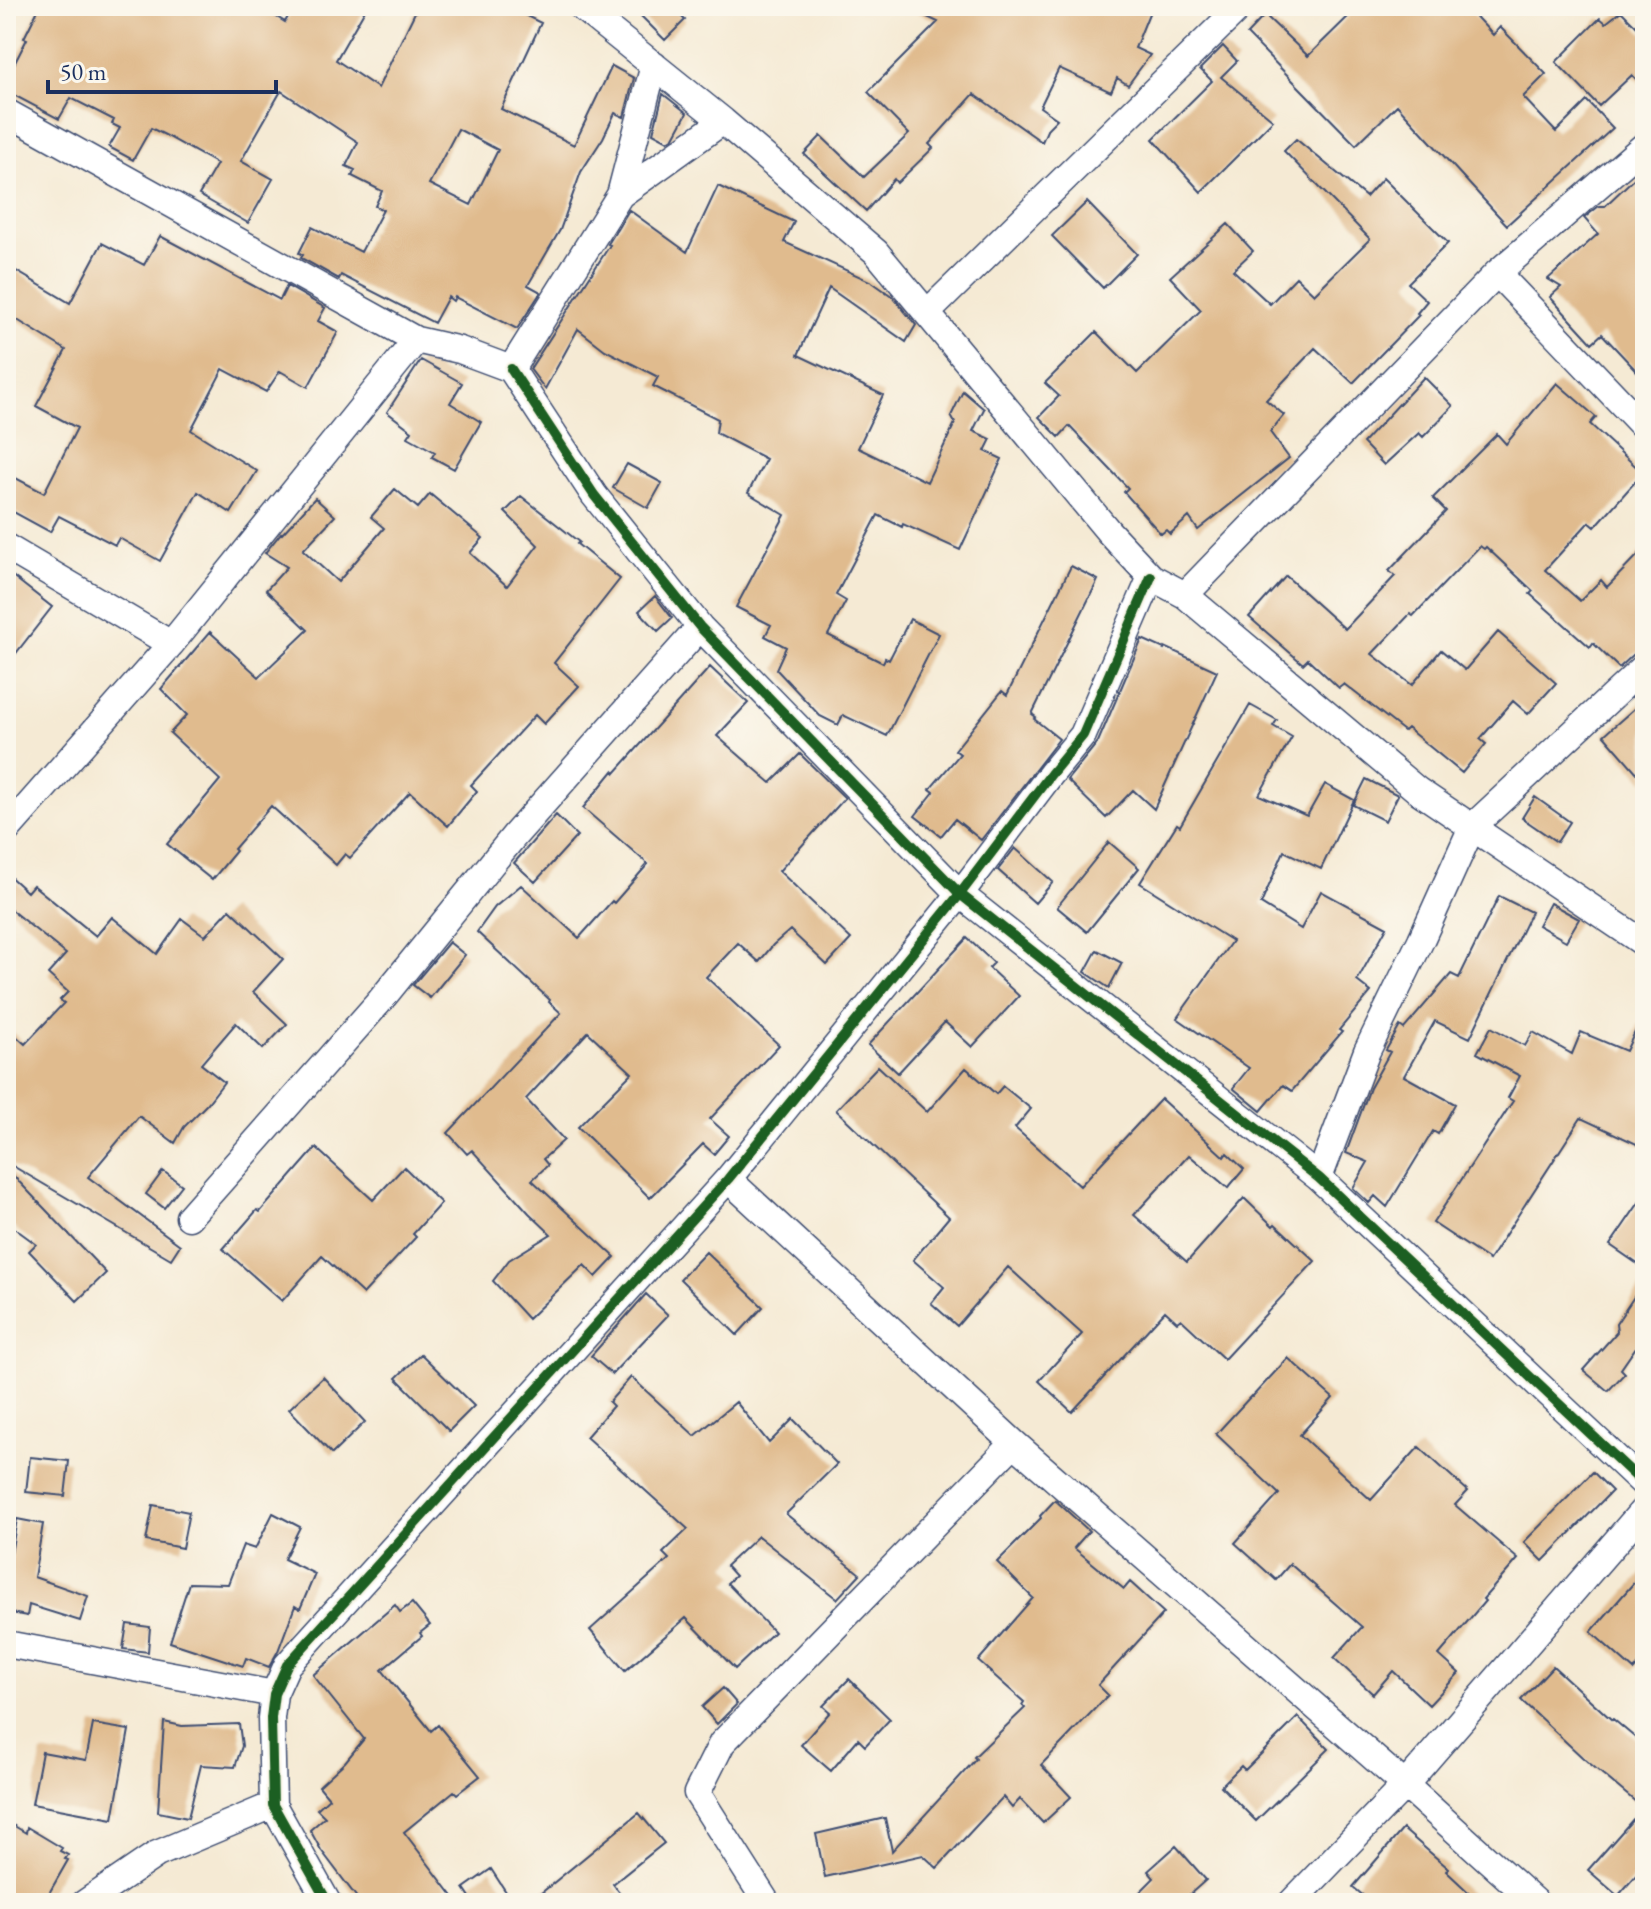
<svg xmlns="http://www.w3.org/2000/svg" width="1651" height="1909" viewBox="0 0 1651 1909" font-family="'EB Garamond',serif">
<rect width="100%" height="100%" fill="#fbf7ec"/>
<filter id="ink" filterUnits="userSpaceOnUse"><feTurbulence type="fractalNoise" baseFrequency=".0125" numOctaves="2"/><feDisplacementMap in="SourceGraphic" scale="16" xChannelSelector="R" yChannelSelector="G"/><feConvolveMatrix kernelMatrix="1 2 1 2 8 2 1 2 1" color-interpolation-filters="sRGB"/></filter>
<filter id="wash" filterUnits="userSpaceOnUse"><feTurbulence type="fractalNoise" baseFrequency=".006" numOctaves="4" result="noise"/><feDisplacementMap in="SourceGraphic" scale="32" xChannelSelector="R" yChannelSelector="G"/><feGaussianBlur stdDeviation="1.8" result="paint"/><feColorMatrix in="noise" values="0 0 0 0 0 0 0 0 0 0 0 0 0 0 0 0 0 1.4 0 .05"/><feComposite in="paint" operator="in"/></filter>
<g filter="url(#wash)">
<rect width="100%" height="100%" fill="#f5ead4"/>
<g id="blocks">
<path fill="#e0bb8e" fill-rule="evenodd" d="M40 6H259L285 22 294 6H367L336 60 378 88 418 6H506L541 23 501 109 574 145 612 66 634 78 624 117 615 113 603 138 581 172 560 230 528 285 541 292 517 329 455 297 453 301 448 297 434 323 341 275 339 279 301 258 303 255 299 253 312 227 361 252 383 210 375 206 382 191 352 176 355 170 346 166 358 142 281 91 241 161 273 179 248 223 199 195 217 164 165 135 151 128 133 160 109 147 120 128 112 124 114 120 71 98 59 119 6 91V80L27 39 24 38ZM458 129 498 150 471 205 429 184Z
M631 6H670L685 20 665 40Z
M904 6H1152L1135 48 1150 55 1128 85 1117 78 1111 92 1059 68 1040 107 1057 119 1048 128 1042 142 974 94 929 144 933 148 897 183 894 179 866 211 804 154 821 136 864 177 909 134 868 92 938 22Z
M1359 6H1466L1493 35 1500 27 1546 74 1523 97 1556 132 1587 101 1613 128 1507 225 1397 105 1356 145 1247 34 1265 15 1308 56Z
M1621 11 1645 35V88L1632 75 1599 106 1556 62 1600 18 1606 23Z
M1223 46 1237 61 1221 77 1273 120 1201 192 1153 139 1212 81 1200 69Z
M663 94 687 113 674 137 668 141 653 133Z
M1296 139 1366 197 1383 178 1448 243 1408 283 1427 301 1417 313 1419 315 1353 383 1315 348 1266 400 1284 415 1270 432 1289 458 1198 530 1189 517 1170 534 1166 530 1161 534 1124 492 1128 488 1069 426 1059 437 1039 417 1059 396 1045 383 1096 332 1137 373 1201 310 1170 277 1228 224 1253 251 1233 270 1270 304 1296 277 1314 294 1370 239 1284 151Z
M1645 168V380L1602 334 1592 343 1550 297 1561 287 1548 279 1598 234 1584 218 1599 206H1605Z
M718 186 794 222 784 242 872 282 893 297 916 325 906 342 829 288 798 355 883 395 858 448 927 482 955 423 951 416 963 391 984 409 973 431 991 439 985 451 1002 459 960 550 903 524 902 527 878 515 836 595 846 601 828 635 883 663 885 658 889 660 910 619 939 634 887 736 843 715 838 725 820 716 776 669 786 647 765 636 771 625 736 607 785 515 748 493 766 459 716 433 718 419 653 386 658 377 605 350 578 329 545 389 530 369 610 245 608 244 629 210 687 252Z
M1087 202 1137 254 1103 288 1052 236Z
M160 236 280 300 287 286 325 308 318 321 338 332 308 387 280 371 266 392 223 369 191 430 257 471 231 513 198 492 160 561 119 538 115 545 59 516 50 532 6 508V473L44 493 77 428 36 406 66 350 6 313V265L70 303 102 243 144 265Z
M421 360 462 383 450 403 481 422 454 469 432 457 435 452 408 437 412 431 387 412Z
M1424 377 1453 406 1423 437 1419 433 1384 465 1363 443Z
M1557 383 1596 417 1590 424 1643 473 1595 527 1589 522 1545 570 1580 601 1601 580 1607 587 1645 548V650L1634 654 1619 668 1593 643 1590 647 1530 594 1533 591 1486 547 1484 549 1480 546 1413 616 1410 614 1372 654 1412 685 1441 650 1465 670 1498 632 1556 683 1528 714 1513 701 1480 739 1486 744 1462 773 1407 728 1404 731 1344 684 1339 688 1308 659 1303 664 1249 617 1286 576 1345 629 1395 576 1389 571 1446 511 1433 498 1497 434 1506 444Z
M627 464 662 483 648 508 613 488Z
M395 489 418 508 430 494 483 538 470 553 507 586 538 545 505 512 521 496 579 542 577 544 620 579 554 663 579 686 544 724 535 715 471 785 477 791 448 826 410 792 350 858 345 854 336 865 271 806 234 849 236 851 212 880 167 844 220 780 170 733 187 715 161 689 210 632 259 677 308 630 266 590 287 567 265 553 281 533 282 534 315 498 335 516 303 550 338 582 384 528 371 517Z
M1071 566 1098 580 1032 714 1036 717 1034 719 1059 739 981 840 955 819 941 836 915 816 934 792 930 789 960 754 955 750 1002 691 1007 695Z
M6 571 52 607 6 666Z
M655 596 672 618 658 631 639 611Z
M1142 639 1164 649 1165 647 1217 671 1154 809 1133 790 1106 818 1067 780 1098 742Z
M710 667 748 703 717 736 771 783 800 754 845 798 779 871 851 939 827 965 790 930 773 945 759 962 738 943 706 977 779 1045 710 1119 729 1136 714 1154 703 1144 650 1198 578 1127 632 1073 588 1032 526 1099 564 1140 543 1159 548 1165 532 1180 615 1257 596 1277 584 1265 528 1319 493 1281 509 1260 551 1234 529 1213 472 1150 467 1154 448 1133 561 1013 549 1002 550 1000 477 932 495 907 521 885 579 938 612 901 614 903 648 864 583 808 613 771 615 773Z
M1645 699V782L1604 735Z
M1250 705 1277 720 1273 726 1292 737 1259 795 1307 816 1325 784 1354 800 1321 869 1284 851 1261 904 1301 929 1321 891 1387 927 1357 981 1371 992 1339 1030 1342 1032 1292 1091 1283 1085 1261 1111 1233 1088 1249 1068 1177 1018 1232 941 1140 883 1177 824 1180 826Z
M1366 779 1398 795 1385 821 1353 805Z
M1535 797 1570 822 1557 842 1522 818Z
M556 815 577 836 535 882 514 863Z
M1109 842 1139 868 1087 932 1057 907Z
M1015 848 1053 882 1035 903 998 870Z
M6 873 27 892 33 885 96 936 112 917 157 954 182 919 205 936 230 909 283 959 253 992 287 1024 263 1049 236 1023 201 1064 224 1082 207 1104 184 1127 175 1143 139 1116 88 1177 180 1245 171 1259 6 1162V1027L25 1044 64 1003 60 1000 68 992 48 974 66 954 6 906Z
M1499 896 1531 912 1470 1038 1435 1021 1404 1076 1455 1104 1438 1134 1433 1131 1387 1207 1375 1196 1369 1203 1353 1188 1368 1162 1346 1153 1370 1088 1390 1052 1386 1050 1400 1026 1404 1029 1451 974 1459 978Z
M1550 903 1579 919 1566 941 1538 925Z
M967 938 994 963 989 968 1019 996 972 1047 945 1022 898 1073 868 1045Z
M449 942 465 955 430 998 413 985Z
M1097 950 1122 963 1109 988 1085 972Z
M1645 1011V1148L1581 1118 1489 1260 1433 1223 1513 1101 1508 1098 1520 1076 1477 1053 1491 1027 1525 1046 1533 1032 1572 1054 1581 1032 1626 1051Z
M878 1066 927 1112 966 1068 996 1094 1003 1086 1031 1109 1015 1128 1080 1186 1161 1099 1224 1157 1227 1153 1244 1169 1228 1188 1189 1155 1134 1215 1187 1262 1244 1198 1273 1226 1275 1224 1315 1261 1224 1359 1181 1319 1177 1322 1165 1311 1072 1412 1039 1381 1082 1334 1008 1267 957 1326 931 1303 944 1287 913 1260 949 1217 836 1110Z
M316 1148 373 1200 404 1167 441 1203 413 1234 416 1237 363 1294 322 1256 282 1301 223 1249 257 1210 260 1212Z
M6 1168 106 1273 77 1301 29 1251 36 1244 6 1222Z
M163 1171 182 1185 164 1208 146 1194Z
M1645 1194V1269L1610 1245Z
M706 1252 763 1307 737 1335 680 1279Z
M1645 1280V1334L1621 1369 1625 1373 1608 1391 1583 1370 1617 1332 1616 1324Z
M646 1294 668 1315 612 1374 591 1356Z
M421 1354 474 1406 449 1431 396 1378Z
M1288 1358 1333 1398 1300 1435 1371 1500 1419 1447 1468 1491 1455 1505 1518 1559 1483 1599 1485 1601 1439 1655 1459 1673 1429 1705 1393 1671 1373 1694 1334 1658 1362 1627 1290 1564 1276 1580 1235 1543 1279 1494 1216 1434 1251 1396 1252 1397Z
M323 1377 365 1422 332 1454 289 1409Z
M631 1377 695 1436 736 1402 769 1443 793 1419 837 1464 786 1514 860 1574 837 1599 758 1536 726 1566 735 1576 727 1583 774 1632 735 1669 686 1618 625 1671 590 1630 669 1559 663 1553 688 1529 586 1437 613 1406 609 1402Z
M30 1457 69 1461 65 1496 26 1492Z
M1593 1472 1612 1491 1543 1561 1524 1542Z
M1055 1500 1089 1531 1074 1548 1124 1589 1130 1582 1164 1613 1098 1685 1108 1695 1041 1765 1071 1797 1043 1823 1020 1799 1012 1808 1003 1797 937 1868 923 1855 825 1877 816 1834 885 1818 892 1851 976 1759 974 1757 1025 1708 1022 1705 1024 1702 978 1661 1033 1598 997 1562 1041 1518 1040 1516Z
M153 1505 189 1512 182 1548 146 1541Z
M273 1513 300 1527 284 1559 315 1574 300 1609 295 1606 278 1651 269 1667 246 1658 243 1666 170 1642 189 1583 228 1584 243 1545 255 1549Z
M17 1519 43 1524 34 1577 88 1596 80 1621 29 1605 27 1616 6 1612V1583Z
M1645 1570V1658L1634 1670 1591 1632Z
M412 1603 430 1625 420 1633 422 1636 382 1670 431 1731 438 1725 480 1776 457 1794 454 1791 404 1832 458 1903H361L321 1850 310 1830 325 1817 317 1809 329 1798 319 1786 345 1762 364 1739 313 1675 395 1605 400 1612Z
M127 1624 150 1627 148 1652 123 1649Z
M1553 1666 1612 1720 1613 1719 1645 1746V1865L1618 1896 1588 1870 1643 1808 1582 1757 1521 1700Z
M849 1679 890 1719 865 1746 858 1739 831 1771 801 1745 830 1712 823 1706Z
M723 1688 737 1704 717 1724 702 1707Z
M1298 1717 1329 1749 1256 1821 1221 1786 1241 1766 1245 1770Z
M164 1722 182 1726 239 1724 242 1746 235 1767 201 1765 188 1818 158 1812Z
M93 1724 129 1730 113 1819 32 1804 42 1752 86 1760Z
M639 1813 664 1843 613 1884 628 1903H529Z
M6 1821 26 1833 27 1827 62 1848 60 1851 68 1855 65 1859 68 1860 48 1895 38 1903H6Z
M1403 1829 1448 1868 1446 1871 1480 1903H1372L1353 1887Z
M1176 1846 1206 1880 1180 1903H1129L1154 1878 1148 1871Z
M491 1869 506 1892 490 1903H474L464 1888Z"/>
</g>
</g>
<g filter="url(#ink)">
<use href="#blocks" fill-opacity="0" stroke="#3c4b70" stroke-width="2"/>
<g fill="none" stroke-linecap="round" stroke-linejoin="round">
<g stroke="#3c4b70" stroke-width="29">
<path id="minor" d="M580 6 723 121 876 252 1109 532 1151 577 1185 595 1417 790 1645 944
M6 112 416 340 460 350 511 369 620 195 654 65
M620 195 723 121
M1497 273 1645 428
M927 313 1241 6
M511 369 594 495 700 627 960 894 1319 1178 1645 1485
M6 547 171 644
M1185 595 1497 273 1645 145
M6 831 171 644 416 340
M1319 1178 1367 1051 1421 940 1472 827 1645 666
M728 1179 1014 1443 1405 1785 1536 1903
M189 1217 380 1001 515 835 700 627
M6 1644 274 1694
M85 1903 157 1854 273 1805
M328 1903 273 1805 271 1718 274 1694 287 1665 728 1179 960 894 1051 774 1083 735 1151 577
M767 1903 697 1793 722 1743 1014 1443
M1291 1903 1405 1785 1645 1508"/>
</g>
<use href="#minor" stroke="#fff" stroke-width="26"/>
<g stroke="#fbf7ec" stroke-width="15">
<path id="cycleway" d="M511 369 594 495 700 627 960 894 1319 1178 1645 1485
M328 1903 273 1805 271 1718 274 1694 287 1665 728 1179 960 894 1051 774 1083 735 1151 577"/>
</g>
<use href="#cycleway" stroke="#1b5e20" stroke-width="10"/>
</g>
</g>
<rect width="1651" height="1909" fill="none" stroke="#fbf7ec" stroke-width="32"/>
<path d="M48 80v12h228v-12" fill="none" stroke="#1b2f5e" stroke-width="4"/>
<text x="60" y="80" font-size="24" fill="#1b2f5e" stroke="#fbf7ec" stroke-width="6" paint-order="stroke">50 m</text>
</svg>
